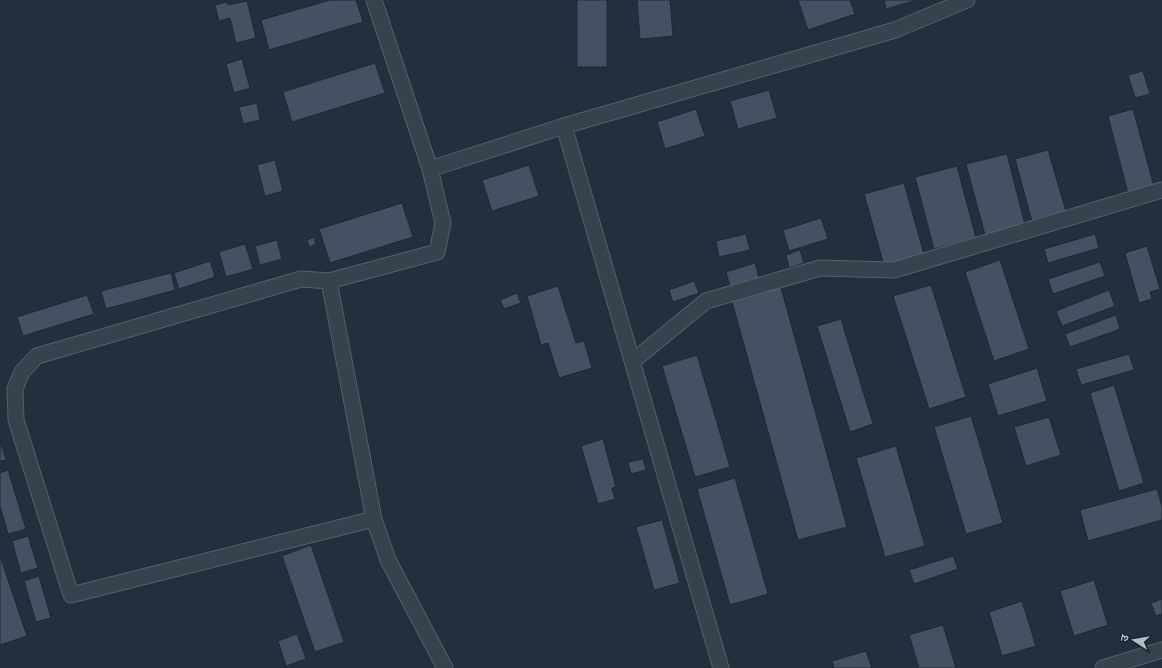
<svg xmlns="http://www.w3.org/2000/svg" width="1162" height="668" viewBox="0 0 1162 668" font-family="Manrope,'Noto Sans Devanagari',sans-serif">
<rect width="100%" height="100%" fill="#242f3e"/>
<path fill="#455162" stroke="#1f2835" d="M330 0H356L363 22 269 50 261 20Z
M577 0H607V67H577Z
M637 0H670L673 36 640 39Z
M798 0H850L855 14 808 30Z
M884 0H917L886 9Z
M247 1 256 38 236 43 230 18 219 21 215 5 227 2 228 5Z
M242 59 250 88 234 93 226 64Z
M375 63 385 93 292 122 283 92Z
M1143 71 1150 94 1135 98 1128 75Z
M769 90 777 118 738 129 730 101Z
M257 103 260 120 243 124 239 107Z
M696 109 705 136 665 149 657 122Z
M1133 109 1155 190 1129 197 1108 116Z
M1048 150 1067 215 1033 225 1015 159Z
M1007 154 1025 225 985 235 966 164Z
M275 160 283 191 265 196 257 165Z
M529 165 539 196 492 211 482 180Z
M957 166 976 238 934 249 915 177Z
M904 183 924 254 884 265 864 194Z
M402 203 413 237 330 263 319 229Z
M821 218 828 239 789 251 783 230Z
M746 234 750 250 719 257 716 241Z
M1095 234 1099 248 1048 263 1044 249Z
M314 237 316 244 309 247 307 240Z
M277 240 282 259 260 265 255 246Z
M245 244 253 269 226 277 219 252Z
M1147 246 1160 289 1150 292 1152 299 1139 303 1125 253Z
M800 250 804 263 789 268 786 255Z
M1000 260 1029 349 994 361 965 272Z
M210 261 215 277 179 289 174 273Z
M1100 262 1105 276 1053 294 1048 279Z
M755 263 759 278 730 286 726 272Z
M171 273 175 290 106 309 101 291Z
M694 281 699 293 673 302 669 290Z
M780 284 847 527 798 540 731 298Z
M931 285 966 397 929 409 893 296Z
M558 286 576 343 584 341 592 368 559 378 548 343 541 345 527 296Z
M1109 290 1115 306 1062 326 1056 311Z
M517 293 521 303 504 309 500 300Z
M87 295 94 314 23 336 17 317Z
M1116 315 1120 329 1070 347 1065 334Z
M841 319 873 424 850 432 817 326Z
M1129 354 1134 370 1081 385 1076 369Z
M697 355 730 467 695 477 662 366Z
M1037 368 1047 401 998 416 988 384Z
M1114 385 1144 483 1119 491 1090 393Z
M971 416 1003 523 966 534 934 427Z
M1049 417 1061 455 1026 466 1014 427Z
M603 439 616 487 612 488 615 499 598 504 581 446Z
M0 441 6 460 0 461Z
M896 446 925 546 885 557 856 458Z
M643 459 646 470 631 474 628 462Z
M8 470 26 529 8 534 0 506V473Z
M735 478 768 594 730 605 697 489Z
M1157 489 1162 506V520L1088 541 1080 510Z
M662 520 680 583 654 590 636 527Z
M28 536 38 568 21 573 12 541Z
M311 545 344 642 315 652 282 556Z
M0 556 27 636 0 645Z
M953 556 958 569 914 584 909 570Z
M39 576 51 618 36 622 24 581Z
M1094 580 1108 625 1074 636 1060 591Z
M1162 599V614L1156 616 1151 603Z
M1022 601 1036 646 1002 656 989 612Z
M943 625 956 668H919L909 635Z
M297 634 306 659 286 666 278 641Z
M866 651 872 668H834L832 661Z"/>
<g fill="none" stroke-linecap="round" stroke-linejoin="round">
<g stroke="#565f6c" stroke-width="17">
<path id="street" d="M564 126 721 668
M430 169 564 126 895 30 967 0
M329 281 437 252 443 223 430 169 374 0
M633 361 706 301 820 268 894 270 1162 190
M374 519 71 595 16 420 15 389 22 372 37 356 301 279 329 281 374 519 388 560 445 668
M1103 668 1162 650"/>
</g>
<use href="#street" stroke="#38414e" stroke-width="15"/>
</g>
<g transform="translate(1134 640) rotate(282)" stroke="#1d2633" stroke-width="3" paint-order="stroke">
<path d="M0-3L7 15L0 10L-7 15Z" fill="#b4bcc9"/>
<text y="-6" font-size="11" font-weight="bold" text-anchor="middle" fill="#b4bcc9">उ</text>
</g>
</svg>
